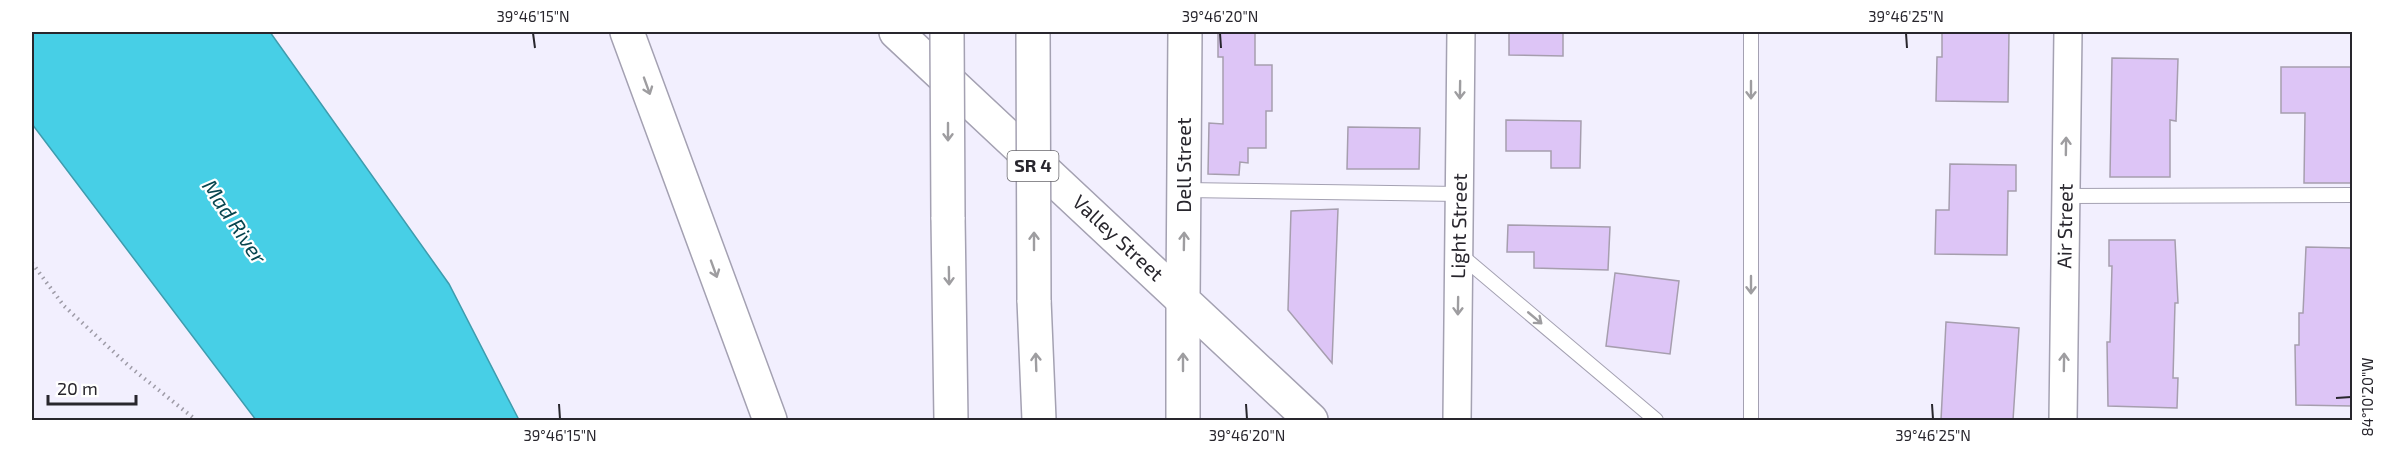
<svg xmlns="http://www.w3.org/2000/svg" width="2384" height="452" viewBox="0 0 2384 452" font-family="'Exo 2',sans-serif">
<rect width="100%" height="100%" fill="#f2effe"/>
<path fill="#47cfe6" stroke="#3e9cae" stroke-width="1.5" d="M32 32H270L449 284 519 420H256L32 124Z"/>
<path fill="#ddc5f6" stroke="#a69eae" stroke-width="1.5" d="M1218 32H1255V65H1272V111H1266V148H1248V163L1240 162 1239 175 1208 174 1209 123 1223 124V57H1218Z
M1509 32H1563V56L1509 55Z
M1942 32H2009L2008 102 1936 101 1937 57H1942Z
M2112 58 2178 59 2176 121 2170 120V177H2110Z
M2281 67H2352V183H2304L2305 113H2281Z
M1506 120 1581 121 1580 168H1551V151H1506Z
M1348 127 1420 128 1419 169H1347Z
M1950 164 2016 165V191H2008L2007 255 1935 254 1936 210H1949Z
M1338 209 1332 363 1288 310 1291 211Z
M1508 225 1610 227 1608 270 1534 268V252H1507Z
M2109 240H2175L2178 303H2175L2173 378H2178L2177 408 2108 406 2107 342H2110L2112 266H2109Z
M2306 247 2352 248V406L2296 405 2295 345H2299V313H2303Z
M1615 273 1679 281 1670 354 1606 346Z
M1946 322 2019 328 2013 420H1941Z"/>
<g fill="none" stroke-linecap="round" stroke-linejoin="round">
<g stroke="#a4a1b2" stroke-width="16">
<path id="lane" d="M1185 190 1459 194
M2066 196 2352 195
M1458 253 1656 420
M1751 420V32"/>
</g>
<g stroke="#a4a1b2" stroke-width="30">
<path id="street" d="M1457 420 1461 32
M2063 420 2068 32"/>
</g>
<g stroke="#a4a1b2" stroke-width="36">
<path id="secondary" d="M896 32 1311 420
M1183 299 1185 32"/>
</g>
<g stroke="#a4a1b2" stroke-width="36">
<path id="highway" d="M627 32 770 420
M948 217 951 420
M1034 300 1039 420
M1183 420V299"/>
</g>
<path stroke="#9e9ba7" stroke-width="4" stroke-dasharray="1.5 4.5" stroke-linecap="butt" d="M32 263 64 306 130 367 196 420"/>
<use href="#lane" stroke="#fff" stroke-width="14"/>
<use href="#street" stroke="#fff" stroke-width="27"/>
<use href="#secondary" stroke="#fff" stroke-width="33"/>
<use href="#highway" stroke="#fff" stroke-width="33"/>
<g stroke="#a4a1b2" stroke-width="36" stroke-linecap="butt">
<path id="highway-bridge" d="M947 32 948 217
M1033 32 1034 300"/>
</g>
<use href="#highway-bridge" stroke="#fff" stroke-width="33"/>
</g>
<defs><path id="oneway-shaft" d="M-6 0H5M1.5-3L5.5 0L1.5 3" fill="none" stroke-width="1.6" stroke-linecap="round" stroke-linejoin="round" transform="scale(1.5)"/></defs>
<g stroke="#9e9da0">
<use href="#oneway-shaft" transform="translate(647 86) rotate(70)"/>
<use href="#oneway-shaft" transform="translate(1460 90) rotate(91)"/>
<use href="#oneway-shaft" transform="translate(1751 90) rotate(90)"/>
<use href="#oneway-shaft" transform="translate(948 132) rotate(90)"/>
<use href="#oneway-shaft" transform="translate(2066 146) rotate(-89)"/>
<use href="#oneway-shaft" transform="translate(1034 241) rotate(-90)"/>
<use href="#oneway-shaft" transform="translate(1184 241) rotate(-89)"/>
<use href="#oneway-shaft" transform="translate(714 269) rotate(70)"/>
<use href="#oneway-shaft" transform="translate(949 276) rotate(89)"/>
<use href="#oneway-shaft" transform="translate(1751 285) rotate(90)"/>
<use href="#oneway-shaft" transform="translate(1458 306) rotate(91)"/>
<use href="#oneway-shaft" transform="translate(1535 318) rotate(40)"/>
<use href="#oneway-shaft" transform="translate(1036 362) rotate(-92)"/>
<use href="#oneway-shaft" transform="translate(1183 362) rotate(-90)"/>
<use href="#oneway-shaft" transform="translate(2064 362) rotate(-89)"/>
</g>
<path fill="none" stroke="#28262d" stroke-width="2" d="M533 33 535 48M1220 33 1221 48M1906 33 1907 48M2336 398 2351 397M559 404 560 419M1246 404 1247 419M1932 404 1933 419"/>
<g text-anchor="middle" stroke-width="4.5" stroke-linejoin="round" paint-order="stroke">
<rect fill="#fff" stroke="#68676c" stroke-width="1.5" x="1007.5" y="151" width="51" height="30" rx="4.5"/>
<g font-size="18" font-weight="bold" fill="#28262d">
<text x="1033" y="172">SR 4</text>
</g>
<g font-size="20" fill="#28262d" stroke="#fff">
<text transform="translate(1184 165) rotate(-90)" y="7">Dell Street</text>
<text transform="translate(1459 226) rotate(-89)" y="7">Light Street</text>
<text transform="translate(2065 226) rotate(-89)" y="7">Air Street</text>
<text transform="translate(1118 238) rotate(43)" y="7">Valley Street</text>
</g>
<g font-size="21" font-style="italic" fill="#07454f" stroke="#fff">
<text transform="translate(234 222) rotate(56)" y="7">Mad River</text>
</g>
</g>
<rect width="2384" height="452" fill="none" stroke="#ffffff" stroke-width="66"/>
<path d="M48 395v9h88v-9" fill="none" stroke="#28262d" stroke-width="3"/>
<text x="57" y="395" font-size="18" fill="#28262d" stroke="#ffffff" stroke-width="4.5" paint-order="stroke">20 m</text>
<rect x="33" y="33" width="2318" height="386" fill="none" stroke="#28262d" stroke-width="2"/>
<g font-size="15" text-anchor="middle" fill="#28262d">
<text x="533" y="22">39°46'15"N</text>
<text x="1220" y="22">39°46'20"N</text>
<text x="1906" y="22">39°46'25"N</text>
<text transform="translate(2368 397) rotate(-90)" y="5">84°10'20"W</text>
<text x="560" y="441">39°46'15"N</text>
<text x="1247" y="441">39°46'20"N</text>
<text x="1933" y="441">39°46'25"N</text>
</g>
</svg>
